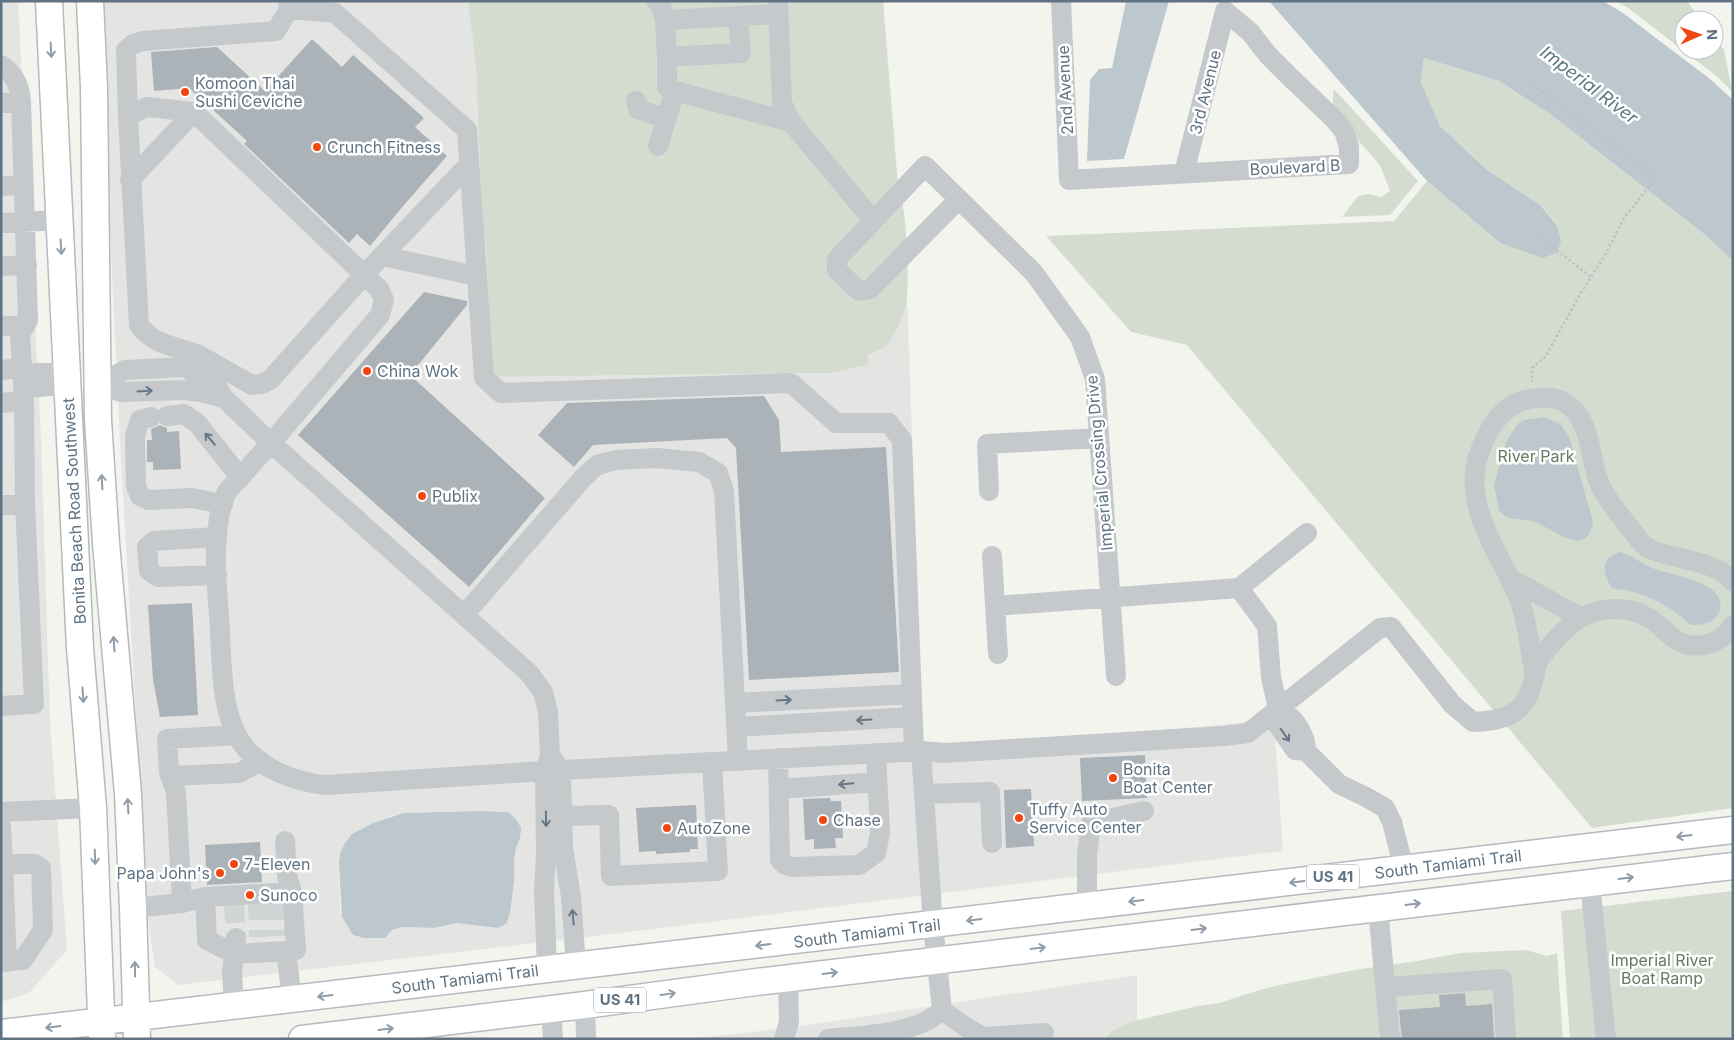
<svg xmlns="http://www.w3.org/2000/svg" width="1734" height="1040" viewBox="0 0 1734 1040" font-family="Inter,sans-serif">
<rect width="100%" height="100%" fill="#f4f4ef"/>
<path fill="#e4e5e3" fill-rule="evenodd" d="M1 1H18L41 436 50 721 67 950 29 993 1 1002Z
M102 1H468L476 67 482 224 486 246 492 377 831 373 868 365V355L887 345 898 325 905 305 907 291 923 751 1274 720 1283 851 662 928 178 985 155 967 148 920 120 444 107 169ZM481 811 508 812 516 819 520 838 516 848 514 860 512 891 498 928 456 923 434 928 403 927 392 930 385 938H364L353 935 342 917 340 906 339 864 340 853 391 816 403 813Z
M1137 975V1020L1112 1031 1105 1039H688L788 1028Z"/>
<path fill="#d4dcd0" d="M468 1H883L898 185C907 208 910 280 906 304 903 317 896 333 888 344 884 349 874 352 868 355V365L831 373 492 377 486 246 482 224 476 67Z
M1616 1H1687L1701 20H1684V50H1714V37L1724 50 1732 91 1715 75 1628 8Z
M1424 58 1499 81 1550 114 1704 234 1733 261V808L1592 828 1187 345 1131 332 1046 236 1394 221 1427 181 1500 243 1542 258 1558 225 1540 205 1486 169 1440 126 1421 82Z
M1334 89 1418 181 1390 215 1342 217 1358 196 1369 194 1381 197 1390 191 1381 168 1375 159 1353 135 1333 107V96Z
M1733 891V1039H1570L1561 911Z
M1526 950 1547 956 1557 953 1563 1039H1105L1112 1031 1130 1022 1198 1006 1219 1003 1263 989 1284 984 1354 970 1417 961 1460 953Z"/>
<path fill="#bcc8cd" d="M1126 1H1169L1124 159 1087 161 1090 80 1099 69 1112 68Z
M1269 1H1603L1623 13 1710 79 1733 100V261L1704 234 1550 114 1499 81 1424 58 1421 82 1440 126 1486 169 1540 205 1557 225 1561 241 1557 253 1542 258 1500 243 1427 181Z
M1544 417 1560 424 1569 436 1593 522C1587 562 1550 525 1531 521 1514 517 1514 523 1499 511L1494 485 1507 440 1517 425 1524 420Z
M1620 552C1632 555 1642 564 1655 569 1670 575 1734 583 1718 614 1711 624 1702 625 1691 625 1677 613 1661 601 1643 595 1633 591 1622 590 1612 588 1602 573 1600 557 1620 552Z
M481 811 508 812 516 819 521 828 520 838 516 848 514 860V881L510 912 507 923 498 928 456 923 434 928 403 927 392 930 385 938H364L353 935 342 917 339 864 340 853 345 843 352 834 371 824 403 813Z"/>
<path fill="#abb3b8" d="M312 39 342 67 353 55 424 118 415 127 447 156 404 205 370 246 357 234 349 243 244 144 247 141 189 88 154 91 151 52 217 47 265 91Z
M424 292 467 301V305L410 375 545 498 469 587 298 435Z
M764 396 779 420 781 452 886 447 899 672 749 680 736 448 727 438 593 445 574 467 538 435 567 403Z
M160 425 167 428V432L179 431 181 469 153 470V462H147V440H152L151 429Z
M192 603 198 715 160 717 153 680 148 605Z
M1145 755 1147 798 1082 801 1080 758Z
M1031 789 1034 846 1006 848 1004 790Z
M830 798 831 801H841L843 838H835L836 848 814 849V839L805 840 803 799Z
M696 805 698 849H690V852L656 854V851L639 852 636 808Z
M260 842 262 882 207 885 205 845Z
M1465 993 1466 1006 1492 1004 1494 1039H1402L1399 1010 1440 1007 1439 995Z"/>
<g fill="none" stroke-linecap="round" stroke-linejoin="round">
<path stroke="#cfd4d4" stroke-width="20" stroke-dasharray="20 10" stroke-linecap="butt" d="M258 900 259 937
M275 900 277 936
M234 903 236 938"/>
<g stroke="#b6babe" stroke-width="29">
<path id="major" d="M49 1 80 648 93 808 102 1038
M90 1 94 88 98 420 106 543 128 794 133 908 137 1039
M1 1033 1733 830
M302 1039 585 1005 756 982 1733 866"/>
</g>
<path stroke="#bec0c2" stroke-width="2.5" stroke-dasharray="2.5 2.5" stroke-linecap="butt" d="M1529 82 1656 178 1624 218 1604 257 1579 296 1546 356 1532 368V382
M1537 235 1591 277"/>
<path stroke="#c6c9cc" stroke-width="20" d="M656 1 661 5 665 20
M1061 1 1069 180 1349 164V147L1344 131 1334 119 1290 77 1268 55 1250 32 1225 11 1184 173
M778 2 782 103 791 122 873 220
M289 9 335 13 467 130 484 378 501 393 791 383 836 423H889L902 440 914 751
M778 14 665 20 667 57V87L675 91 791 122
M667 57 741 53 738 16
M1 65C15 74 20 86 21 102L28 320 20 334 24 401 25 505 34 704 1 706
M636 101 638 109 666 119
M1 103 21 102
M128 116 126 50 133 44 143 41 276 31 289 9 288 1
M658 146 675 91
M130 180 194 112
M1 186 24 185
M959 199 870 289 859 291 837 270V259L925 166 1034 273 1080 337 1095 379 1116 676
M1 223 59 220
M382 256 477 276
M1 266 27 265
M1 326 26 325
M197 354 252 385 262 384 271 379 364 275 469 164
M1 370 22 368
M191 370 197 354C176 347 152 344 139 325L128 116 147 107 194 112 379 289 384 300 380 315 271 443 529 673 543 692 548 712 550 756 545 771 546 854 544 890 547 969
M30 373H56L69 384 29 388 23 381Z
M97 385 125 370 184 367 215 384 224 398 271 443C260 455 249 467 238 480 234 484 228 489 226 494 220 507 218 522 217 535 214 561 217 589 219 615 222 653 219 710 241 742 259 769 295 782 326 785L545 771 921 751 933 925 942 1010 967 1028 984 1037 1044 1033
M97 385 122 392 184 390 201 392 224 398
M1 403 24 401
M167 416 184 414 197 423 240 477
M151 417 140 420 135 436 136 486 140 496 149 500 192 498 223 504
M989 491 987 444 1099 438
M1 505H25
M1307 533 1239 588 1267 626 1271 677 1278 709V725L1295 750 1306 751 1339 784 1366 797 1385 808 1392 822 1404 869
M216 537 154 541 147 547 149 571 158 577 217 575
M992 556 995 606
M1509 578 1580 617
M464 615 583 478 597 465 616 460 657 458 699 462 718 473 724 491 738 760
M998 654 995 606 1239 588
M1535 675C1530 651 1528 627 1521 604 1518 594 1511 583 1507 573 1483 526 1459 487 1487 435 1495 419 1507 405 1525 400 1541 396 1558 395 1571 407 1593 427 1589 462 1601 487 1607 500 1625 522 1634 533 1637 537 1640 542 1644 545 1649 550 1658 552 1665 554 1686 560 1720 564 1733 582
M735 703 912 694
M1278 709C1294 715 1306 735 1306 751
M737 727 913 717
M921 751 945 753 1224 736 1248 733 1380 628 1391 627 1452 704 1473 722C1501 721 1524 716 1532 685 1535 677 1535 667 1539 660 1541 656 1545 652 1548 648 1562 632 1577 615 1599 611 1615 607 1633 609 1647 617 1660 623 1667 636 1680 642 1698 651 1724 642 1733 625
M778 758 780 860 785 865 792 867 859 865 876 853 880 833 876 753
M554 760 561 771 563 848 571 897 576 965
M170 776 239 773 261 761
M779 789 877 782
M924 794 990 792 992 843
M1 812 93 808
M562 816 609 815 611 876 718 871 712 762
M1 827 3 864H35L41 868 43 930 23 960 1 962
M1 864H3L7 962
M1590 883 1606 1039
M205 897 292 892 287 876 285 841
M182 903 176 792 169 772 167 739 237 735
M1087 907V855L1091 823 1144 811
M133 908 182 903 205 897 207 940 235 954 286 951 292 1000
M1378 908 1390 1039
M286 951 296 950 292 892
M1387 987 1502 979 1506 1039
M234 1005 232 973 236 938
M585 1005 586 1039
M551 1009 553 1039
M784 1039 789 1022 788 978
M828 1039C862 1035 917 1035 942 1010"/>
<use href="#major" stroke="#fff" stroke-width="26"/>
</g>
<defs><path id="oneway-shaft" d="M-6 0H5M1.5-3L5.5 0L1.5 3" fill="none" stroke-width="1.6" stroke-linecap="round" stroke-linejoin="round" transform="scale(1.25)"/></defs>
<g stroke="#909da8">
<use href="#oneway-shaft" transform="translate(51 50) rotate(87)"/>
<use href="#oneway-shaft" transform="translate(61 247) rotate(87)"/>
<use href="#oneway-shaft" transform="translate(102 482) rotate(-93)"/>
<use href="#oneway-shaft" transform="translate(114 644) rotate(-94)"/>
<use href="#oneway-shaft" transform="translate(83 695) rotate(86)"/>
<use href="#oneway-shaft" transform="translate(128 806) rotate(-93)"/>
<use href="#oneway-shaft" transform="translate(1684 836) rotate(173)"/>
<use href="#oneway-shaft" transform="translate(95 857) rotate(88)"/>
<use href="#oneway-shaft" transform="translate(1626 878) rotate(-7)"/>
<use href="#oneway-shaft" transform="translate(1297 882) rotate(173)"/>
<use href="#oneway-shaft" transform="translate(1136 901) rotate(173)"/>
<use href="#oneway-shaft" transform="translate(1413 904) rotate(-7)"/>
<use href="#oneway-shaft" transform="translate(974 920) rotate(173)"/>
<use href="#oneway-shaft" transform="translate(1199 929) rotate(-7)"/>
<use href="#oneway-shaft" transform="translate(763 945) rotate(173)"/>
<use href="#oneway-shaft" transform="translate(1038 948) rotate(-7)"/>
<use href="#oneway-shaft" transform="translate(135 969) rotate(-91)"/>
<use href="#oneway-shaft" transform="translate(830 973) rotate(-7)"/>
<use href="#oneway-shaft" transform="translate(668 994) rotate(-8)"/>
<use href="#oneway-shaft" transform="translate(325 996) rotate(173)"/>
<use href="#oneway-shaft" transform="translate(53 1027) rotate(173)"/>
<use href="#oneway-shaft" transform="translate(386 1029) rotate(-7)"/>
</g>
<g stroke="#657787">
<use href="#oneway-shaft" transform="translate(145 391) rotate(-4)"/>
<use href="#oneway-shaft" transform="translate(210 439) rotate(-130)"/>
<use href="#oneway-shaft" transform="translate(784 700) rotate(-3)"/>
<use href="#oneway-shaft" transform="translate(864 720) rotate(177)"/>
<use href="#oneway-shaft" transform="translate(1285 735) rotate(55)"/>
<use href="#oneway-shaft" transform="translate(846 784) rotate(175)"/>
<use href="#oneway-shaft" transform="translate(546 819) rotate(89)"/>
<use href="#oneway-shaft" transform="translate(573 917) rotate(-95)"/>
</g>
<g fill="#f24611" stroke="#fff" stroke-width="2">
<circle cx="185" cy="92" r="5"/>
<circle cx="317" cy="147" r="5"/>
<circle cx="367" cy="371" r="5"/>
<circle cx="422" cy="496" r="5"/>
<circle cx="1113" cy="778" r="5"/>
<circle cx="1019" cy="818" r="5"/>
<circle cx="823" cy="820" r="5"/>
<circle cx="667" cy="828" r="5"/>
<circle cx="234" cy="864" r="5"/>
<circle cx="220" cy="873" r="5"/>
<circle cx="250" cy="895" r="5"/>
</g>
<g text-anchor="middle" stroke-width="5" stroke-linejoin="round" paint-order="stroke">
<g fill="#fff" stroke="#909da8" stroke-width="1">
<rect x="1307" y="864.5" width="52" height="25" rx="4"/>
<rect x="594" y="987.5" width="52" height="25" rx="4"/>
</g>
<g font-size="15" font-weight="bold" fill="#607383">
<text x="1333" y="882">US 41</text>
<text x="620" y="1005">US 41</text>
</g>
<g font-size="16" fill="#607383" stroke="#fff" text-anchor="start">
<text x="195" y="89">Komoon Thai<tspan x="195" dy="18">Sushi Ceviche</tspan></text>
<text x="327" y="153">Crunch Fitness</text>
<text x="377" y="377">China Wok</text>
<text x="432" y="502">Publix</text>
<text x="1123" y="775">Bonita<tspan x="1123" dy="18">Boat Center</tspan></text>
<text x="1029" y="815">Tuffy Auto<tspan x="1029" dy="18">Service Center</tspan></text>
<text x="833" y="826">Chase</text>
<text x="677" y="834">AutoZone</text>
<text x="244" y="870">7-Eleven</text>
<text x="210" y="879" text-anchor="end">Papa John's</text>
<text x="260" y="901">Sunoco</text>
</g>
<g font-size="16" fill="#607383" stroke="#fff">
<text transform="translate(1065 90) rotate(-93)" y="6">2nd Avenue</text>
<text transform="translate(1205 92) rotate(-76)" y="6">3rd Avenue</text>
<text transform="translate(1295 167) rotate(-3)" y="6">Boulevard B</text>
<text transform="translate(1099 463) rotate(-95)" y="6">Imperial Crossing Drive</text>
<text transform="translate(74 511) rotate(-93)" y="6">Bonita Beach Road Southwest</text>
<text transform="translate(1448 864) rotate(-7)" y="6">South Tamiami Trail</text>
<text transform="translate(867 933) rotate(-7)" y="6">South Tamiami Trail</text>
<text transform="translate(465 979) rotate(-7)" y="6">South Tamiami Trail</text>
</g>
<g font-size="16" fill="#657a5f" stroke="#fff">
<text x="1536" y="462">River Park</text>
<text x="1662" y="966">Imperial River<tspan x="1662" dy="18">Boat Ramp</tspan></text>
</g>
<g font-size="18" font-style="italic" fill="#5b7781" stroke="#fff">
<text transform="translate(1589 85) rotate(37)" y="6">Imperial River</text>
</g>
</g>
<rect width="1734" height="1040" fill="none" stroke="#607383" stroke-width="5"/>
<g transform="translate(1699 35) rotate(88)"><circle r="24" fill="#ffffff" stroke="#bfc7cd"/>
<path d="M0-4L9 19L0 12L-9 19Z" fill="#f24611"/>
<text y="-8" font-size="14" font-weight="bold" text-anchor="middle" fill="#607383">N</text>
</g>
</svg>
